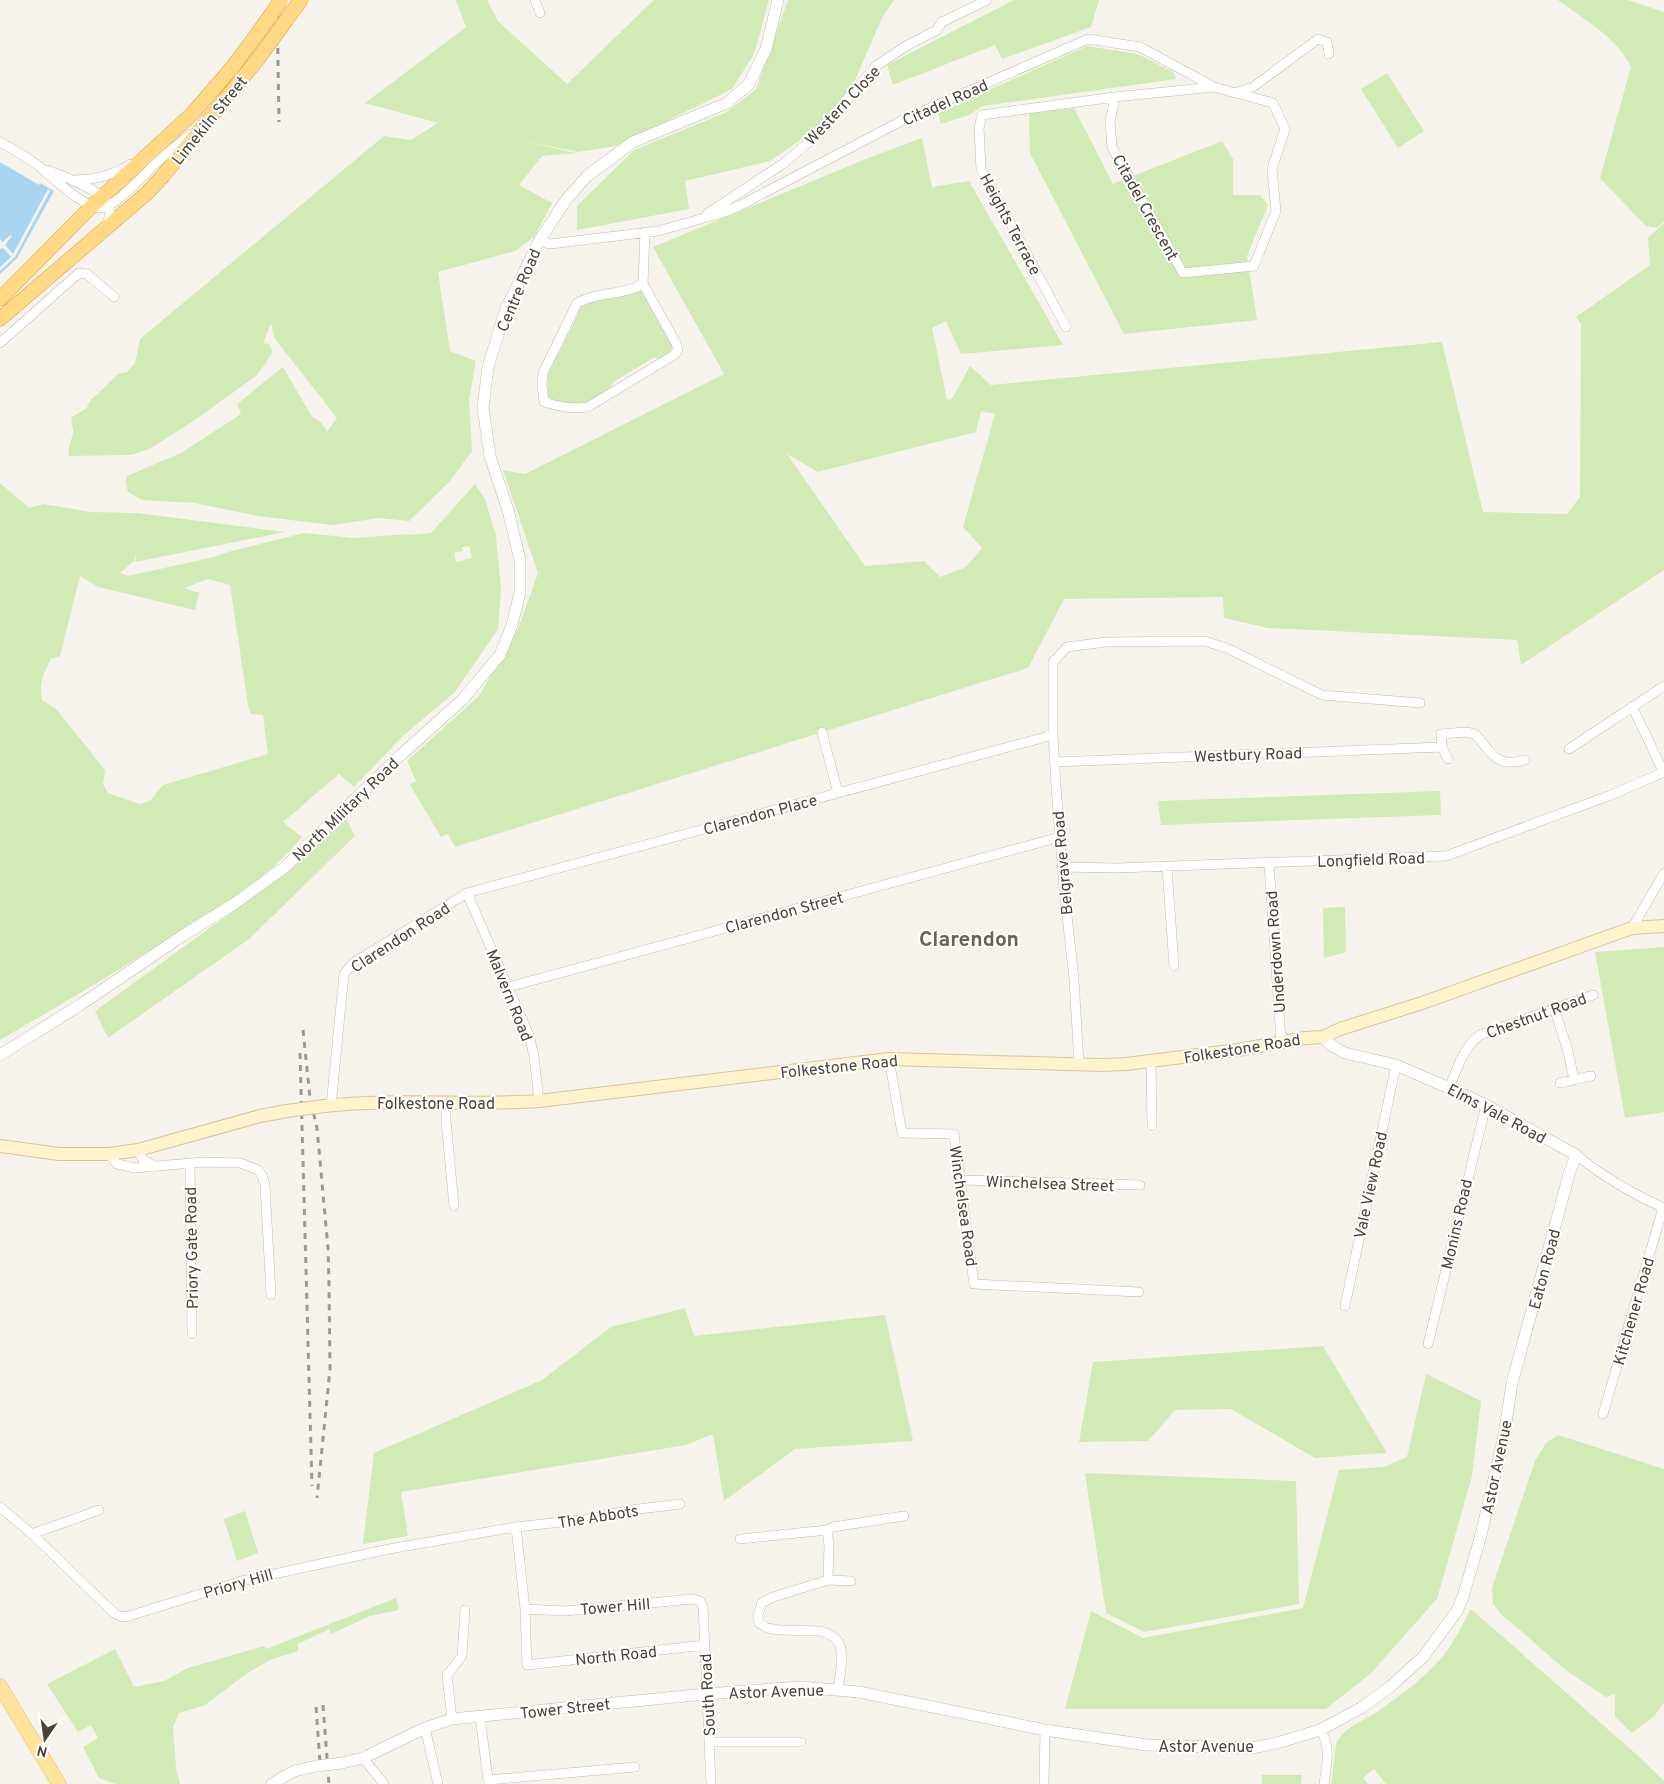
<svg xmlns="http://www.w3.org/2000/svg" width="1664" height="1784" viewBox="0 0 1664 1784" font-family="Overpass,sans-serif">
<rect width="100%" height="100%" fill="#f6f3ec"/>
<path fill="#d2eab5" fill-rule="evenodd" d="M456 0H487L498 21 567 84 654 0H769L754 54 732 89 616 146 578 152 524 141 576 153 542 156 519 185 552 203 534 237 515 251 438 272 450 351 476 361 469 399 472 451 450 481 409 521 379 518 333 525 257 516 195 503 142 500 128 492 126 483 127 476 181 453 241 414 237 404 283 367 312 417 321 422 327 432 337 418 275 339 271 323 263 343 269 344 272 352 266 363 256 376 192 422 151 448 131 455 69 456C67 447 71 442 73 434 74 428 70 423 72 417L87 408 89 402 118 374 127 372 135 363 140 339 384 136 411 140 438 123 365 103 466 27Z
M788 0H894L882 18 852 87 808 135 770 161 685 181 689 209 577 230V206L634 150 727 112 756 89Z
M1014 0H1099L1091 27 1002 59 995 45 893 85 887 65Z
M1558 0H1627L1664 12V221L1657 228 1646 226 1600 178 1631 67C1617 37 1583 19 1558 0Z
M1087 46 1138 54 1173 72 1176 79 983 106 969 115 941 124 938 113Z
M1387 73 1424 131 1398 148 1361 89Z
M1074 108 1113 184 1222 141 1233 159V195H1260L1268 205 1247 256 1257 320 1124 334 1030 153 1029 113Z
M922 138 932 187 969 181 1063 345 961 354 946 321 932 328 947 400 952 399 970 366 991 385 1442 342 1483 512 1567 514 1580 497 1581 324 1576 317 1650 265 1648 238 1664 223V570L1521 665 1517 640 1268 628 1224 618 1223 597 1064 599 1028 668 455 847 448 834 441 837 410 785 416 781 407 761 479 696 518 629 538 573 503 470 525 474 724 374 653 247 866 159ZM981 411 995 414 963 527 982 548 966 567 940 577 924 561 865 566 787 454 818 472 976 432Z
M641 287 672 342C673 352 669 354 660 360L655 357 613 382C610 390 605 392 599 396 580 407 569 407 549 398 546 383 548 371 552 357L558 355 578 314 577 307 588 301 633 293Z
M0 483 29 508 44 504 90 512 137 513 285 532 135 562 137 550 134 561 120 573 128 576 214 557 228 552 304 533 354 538 408 534 410 535 431 533 475 484 485 499 496 536 501 589 498 629 455 692 403 736 354 787 339 774 283 822 302 837C268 879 221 906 176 934 118 971 59 1006 0 1040ZM469 546 472 558 456 562 454 553 463 551 462 547ZM80 576 98 587 195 610 199 593 184 588 208 579 230 585 248 705 251 714 263 715 268 754 163 785 150 801 139 804 108 793 103 784 105 770 57 710 42 700C38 686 44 671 51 659L60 656Z
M1440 791 1441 815 1161 825 1158 801Z
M346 818 355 836 249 939 108 1038 95 1011 280 877Z
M1345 907 1346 952 1324 958 1323 908Z
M1664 947V1112L1625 1118 1595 952Z
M685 1308 694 1336 885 1315 913 1441 795 1449 724 1501 713 1434 686 1445 401 1492 408 1536 363 1544 374 1453 542 1380 611 1327Z
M1323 1346 1387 1453 1315 1458 1231 1409 1175 1410 1148 1441 1079 1442 1093 1362Z
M1426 1374 1481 1401 1472 1476 1437 1599 1370 1674 1326 1709H1065L1091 1611 1143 1638 1303 1608 1339 1470 1383 1467 1407 1457Z
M1558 1435 1664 1469V1703L1654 1716 1632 1733 1615 1717V1694L1606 1697 1567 1671 1501 1614 1493 1604 1492 1588 1535 1461 1546 1443Z
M1085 1473 1296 1481 1299 1604 1144 1632 1106 1613Z
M245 1511 258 1553 237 1561 224 1519Z
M396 1598 399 1610 370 1616 331 1634 329 1629 298 1644V1651L270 1660 246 1674 205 1705 179 1713 173 1727 176 1767 180 1784H116L99 1778 83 1747 98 1738 91 1725 78 1732 47 1684 115 1649 134 1687 164 1681 188 1668 264 1646 266 1649Z
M1471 1609 1636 1754 1664 1781V1784H1386L1374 1769 1363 1778 1368 1784H1331L1336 1745C1342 1728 1363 1721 1377 1712 1401 1695 1428 1676 1446 1652 1456 1639 1463 1623 1471 1609Z
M1262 1775H1302L1301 1784H1262Z"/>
<path fill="#a9d4f2" d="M0 162 39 185 40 183 54 191 17 258 0 274Z"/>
<path fill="#f6f3ec" d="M48 189 50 191 15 257 0 271V267L11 257 3 248 0 249V239L2 242 11 235 12 236 5 245 13 254Z"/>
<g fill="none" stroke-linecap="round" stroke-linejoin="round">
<g stroke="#c2bbae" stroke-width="10">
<path id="minor" d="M535 0 540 13
M1115 97 1110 121 1112 147 1183 273 1254 266 1276 211 1272 169 1285 129 1273 103 1236 93
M0 142C14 150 30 158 42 169 53 178 89 212 103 208 118 205 150 167 164 156 172 148 182 142 191 134
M47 170C61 175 102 191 108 203 112 210 109 219 106 225
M75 180C98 179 111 176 131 164
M707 214 784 163 809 142 876 66 906 46 937 30 942 22 987 0
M539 241 550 244 658 231 722 213 741 205 907 118 1088 39 1140 47 1214 87 1235 93 1253 87 1318 39 1327 42 1329 54
M643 284C622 296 599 291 577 303L543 373 542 385 544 402C560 407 572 409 588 407L674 355 678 350 676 343 643 284 645 232
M1066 327 981 169 979 128 982 115 1115 97 1214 87
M0 343 79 273 87 274 114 297
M1632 706 1664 773
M822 732 838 793
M1569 749 1664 686
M1448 759 1442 747 1441 734 1466 732 1475 734C1492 753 1495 768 1525 760
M1055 762 1442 747
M1269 863 1281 1041
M1062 867 1118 868 1446 856 1611 795 1664 772
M1167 867 1174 966
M467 893 529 1035 534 1056 539 1101
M1632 928 1664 873
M509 987 1060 837
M1554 1008 1568 1051 1574 1080
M889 1059 902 1133 954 1134 974 1284 1139 1292
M1151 1062 1152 1126
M1079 1064 1074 979 1064 889 1056 786 1053 735V662L1067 647 1106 642 1205 641 1229 649 1322 695 1420 703
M1560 1083 1591 1076
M1449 1088C1457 1070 1463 1047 1480 1035L1593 995
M446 1102V1121L454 1206
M331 1106 344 974 353 963 467 893 1053 735
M138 1150 143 1160 155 1166
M109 1154 117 1164 135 1168 203 1162 240 1163 258 1170 262 1175 265 1185 271 1295
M1576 1155C1604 1177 1632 1194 1664 1208
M190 1163 192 1334
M961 1180 1140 1185
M1345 1306 1396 1065
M1428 1344 1486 1105
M1603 1414 1663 1208
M0 1507 32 1534 114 1613 122 1617 129 1616 242 1581 389 1549 516 1527 589 1519 631 1510 680 1504
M516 1527 525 1609 527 1665 705 1645
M827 1530 833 1527 904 1516
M32 1534 99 1510
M740 1539 827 1530 829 1545 828 1580
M525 1609 565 1611 692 1599 700 1601 703 1607 711 1784
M838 1689C841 1665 851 1637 819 1631L779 1630 767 1628 759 1623 758 1615 762 1603 773 1597 828 1580 851 1581
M480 1716 488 1780 635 1767
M452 1719 447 1675 462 1656 465 1610
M425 1728 438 1784
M1320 1730C1332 1745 1326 1767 1324 1784
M710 1742H801
M363 1758 384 1784
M1044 1784 1045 1730"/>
</g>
<g stroke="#c2bbae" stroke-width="12">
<path id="tertiary" d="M0 1055 80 1005 182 936 234 904 285 867 402 754 462 700 500 655 512 625 520 593V560L508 510 490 456 483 408 488 367 506 309 539 241 566 200 587 176 633 142 727 103 749 84 766 49 778 0
M342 1763 363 1758 425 1728 452 1719 706 1694 800 1687 859 1692 1045 1730 1147 1745 1252 1748 1277 1743 1320 1730 1361 1708 1390 1687 1424 1656 1457 1611 1463 1597 1481 1535 1504 1436 1512 1383 1570 1171 1576 1155 1486 1105 1449 1088 1396 1065 1345 1053 1332 1046 1323 1037
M272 1784 294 1771 317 1766"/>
</g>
<g stroke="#d6c79b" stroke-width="14">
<path id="secondary" d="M324 1106C396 1098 468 1106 539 1101L889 1059 1101 1065 1126 1064 1238 1050 1305 1038 1323 1037 1340 1029 1422 1003 1632 928 1664 926
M0 1146 59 1154H109L138 1150 260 1116 287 1111"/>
</g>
<g stroke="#e6c16a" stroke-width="15">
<path id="primary" d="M0 1686 59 1784"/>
</g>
<g stroke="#e0a43c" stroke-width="15">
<path id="trunk" d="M287 19 301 0
M0 299 92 206 192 114 231 69 258 33
M0 319 147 193 163 176 258 59"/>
</g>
<use href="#minor" stroke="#fff" stroke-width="9"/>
<use href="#tertiary" stroke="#fff" stroke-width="11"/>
<use href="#secondary" stroke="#fff3cd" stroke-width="12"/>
<use href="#primary" stroke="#ffe39c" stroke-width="14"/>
<use href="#trunk" stroke="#ffd985" stroke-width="14"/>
<path stroke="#9a9a9a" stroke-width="3" stroke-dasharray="6 6" stroke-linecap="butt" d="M277 0 279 122
M303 1030 310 1098 317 1128 328 1248 329 1283 330 1369 317 1498
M300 1053 312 1486
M323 1705 329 1784
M316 1707 320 1762"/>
<g stroke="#c2bbae" stroke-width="12" stroke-linecap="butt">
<path id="tertiary-bridge" d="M317 1766 342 1763"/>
</g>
<g stroke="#d6c79b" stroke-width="14" stroke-linecap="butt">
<path id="secondary-bridge" d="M287 1111 324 1106"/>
</g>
<g stroke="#e0a43c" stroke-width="15" stroke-linecap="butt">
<path id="trunk-bridge" d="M258 33 281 0
M258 59 287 19"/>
</g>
<use href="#tertiary-bridge" stroke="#fff" stroke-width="11"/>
<use href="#secondary-bridge" stroke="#fff3cd" stroke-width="12"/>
<use href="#trunk-bridge" stroke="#ffd985" stroke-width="14"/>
</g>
<g text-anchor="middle" stroke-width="4" stroke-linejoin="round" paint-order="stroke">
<g font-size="16" fill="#4b4439" stroke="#fff">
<text transform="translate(945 102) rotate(-24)" y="6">Citadel Road</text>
<text transform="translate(842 105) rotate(-47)" y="6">Western Close</text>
<text transform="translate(209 120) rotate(-51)" y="6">Limekiln Street</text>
<text transform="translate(1146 207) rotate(61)" y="6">Citadel Crescent</text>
<text transform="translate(1011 224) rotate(62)" y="6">Heights Terrace</text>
<text transform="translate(518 290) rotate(-67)" y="6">Centre Road</text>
<text transform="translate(1248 754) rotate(-2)" y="6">Westbury Road</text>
<text transform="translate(345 809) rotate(-44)" y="6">North Military Road</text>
<text transform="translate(760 814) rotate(-15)" y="6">Clarendon Place</text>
<text transform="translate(1371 859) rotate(-2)" y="6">Longfield Road</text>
<text transform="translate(1062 863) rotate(-95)" y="6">Belgrave Road</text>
<text transform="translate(784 912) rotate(-15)" y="6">Clarendon Street</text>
<text transform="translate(400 937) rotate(-33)" y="6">Clarendon Road</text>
<text transform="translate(1275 952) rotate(-94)" y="6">Underdown Road</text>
<text transform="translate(510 995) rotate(68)" y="6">Malvern Road</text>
<text transform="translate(1536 1015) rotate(-20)" y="6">Chestnut Road</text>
<text transform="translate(1242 1048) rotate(-9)" y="6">Folkestone Road</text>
<text transform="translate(839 1066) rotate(-6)" y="6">Folkestone Road</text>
<text x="436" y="1109">Folkestone Road</text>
<text transform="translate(1497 1113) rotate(28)" y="6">Elms Vale Road</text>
<text transform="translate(1050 1183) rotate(2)" y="6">Winchelsea Street</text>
<text transform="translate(1370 1185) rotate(-78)" y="6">Vale View Road</text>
<text transform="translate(964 1206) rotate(82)" y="6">Winchelsea Road</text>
<text transform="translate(1456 1224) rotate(-77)" y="6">Monins Road</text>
<text transform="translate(191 1248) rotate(-91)" y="6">Priory Gate Road</text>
<text transform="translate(1544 1269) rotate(-75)" y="6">Eaton Road</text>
<text transform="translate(1633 1311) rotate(-74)" y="6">Kitchener Road</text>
<text transform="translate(1496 1467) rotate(-78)" y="6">Astor Avenue</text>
<text transform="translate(598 1516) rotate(-9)" y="6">The Abbots</text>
<text transform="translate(238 1583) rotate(-16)" y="6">Priory Hill</text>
<text transform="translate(615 1606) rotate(-5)" y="6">Tower Hill</text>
<text transform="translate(616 1655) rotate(-6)" y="6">North Road</text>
<text transform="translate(776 1691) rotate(-2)" y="6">Astor Avenue</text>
<text transform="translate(707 1695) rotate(-93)" y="6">South Road</text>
<text transform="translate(565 1708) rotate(-6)" y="6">Tower Street</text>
<text x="1206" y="1752">Astor Avenue</text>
</g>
<g font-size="21" font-weight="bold" fill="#6e6250" stroke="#fff">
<text x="969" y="946">Clarendon</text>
</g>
</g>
<g transform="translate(45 1739) rotate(193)" stroke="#ffffff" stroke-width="4" paint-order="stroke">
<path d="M0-4L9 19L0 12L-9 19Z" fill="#4b4439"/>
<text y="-8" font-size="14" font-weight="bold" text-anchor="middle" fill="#4b4439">N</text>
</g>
</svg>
